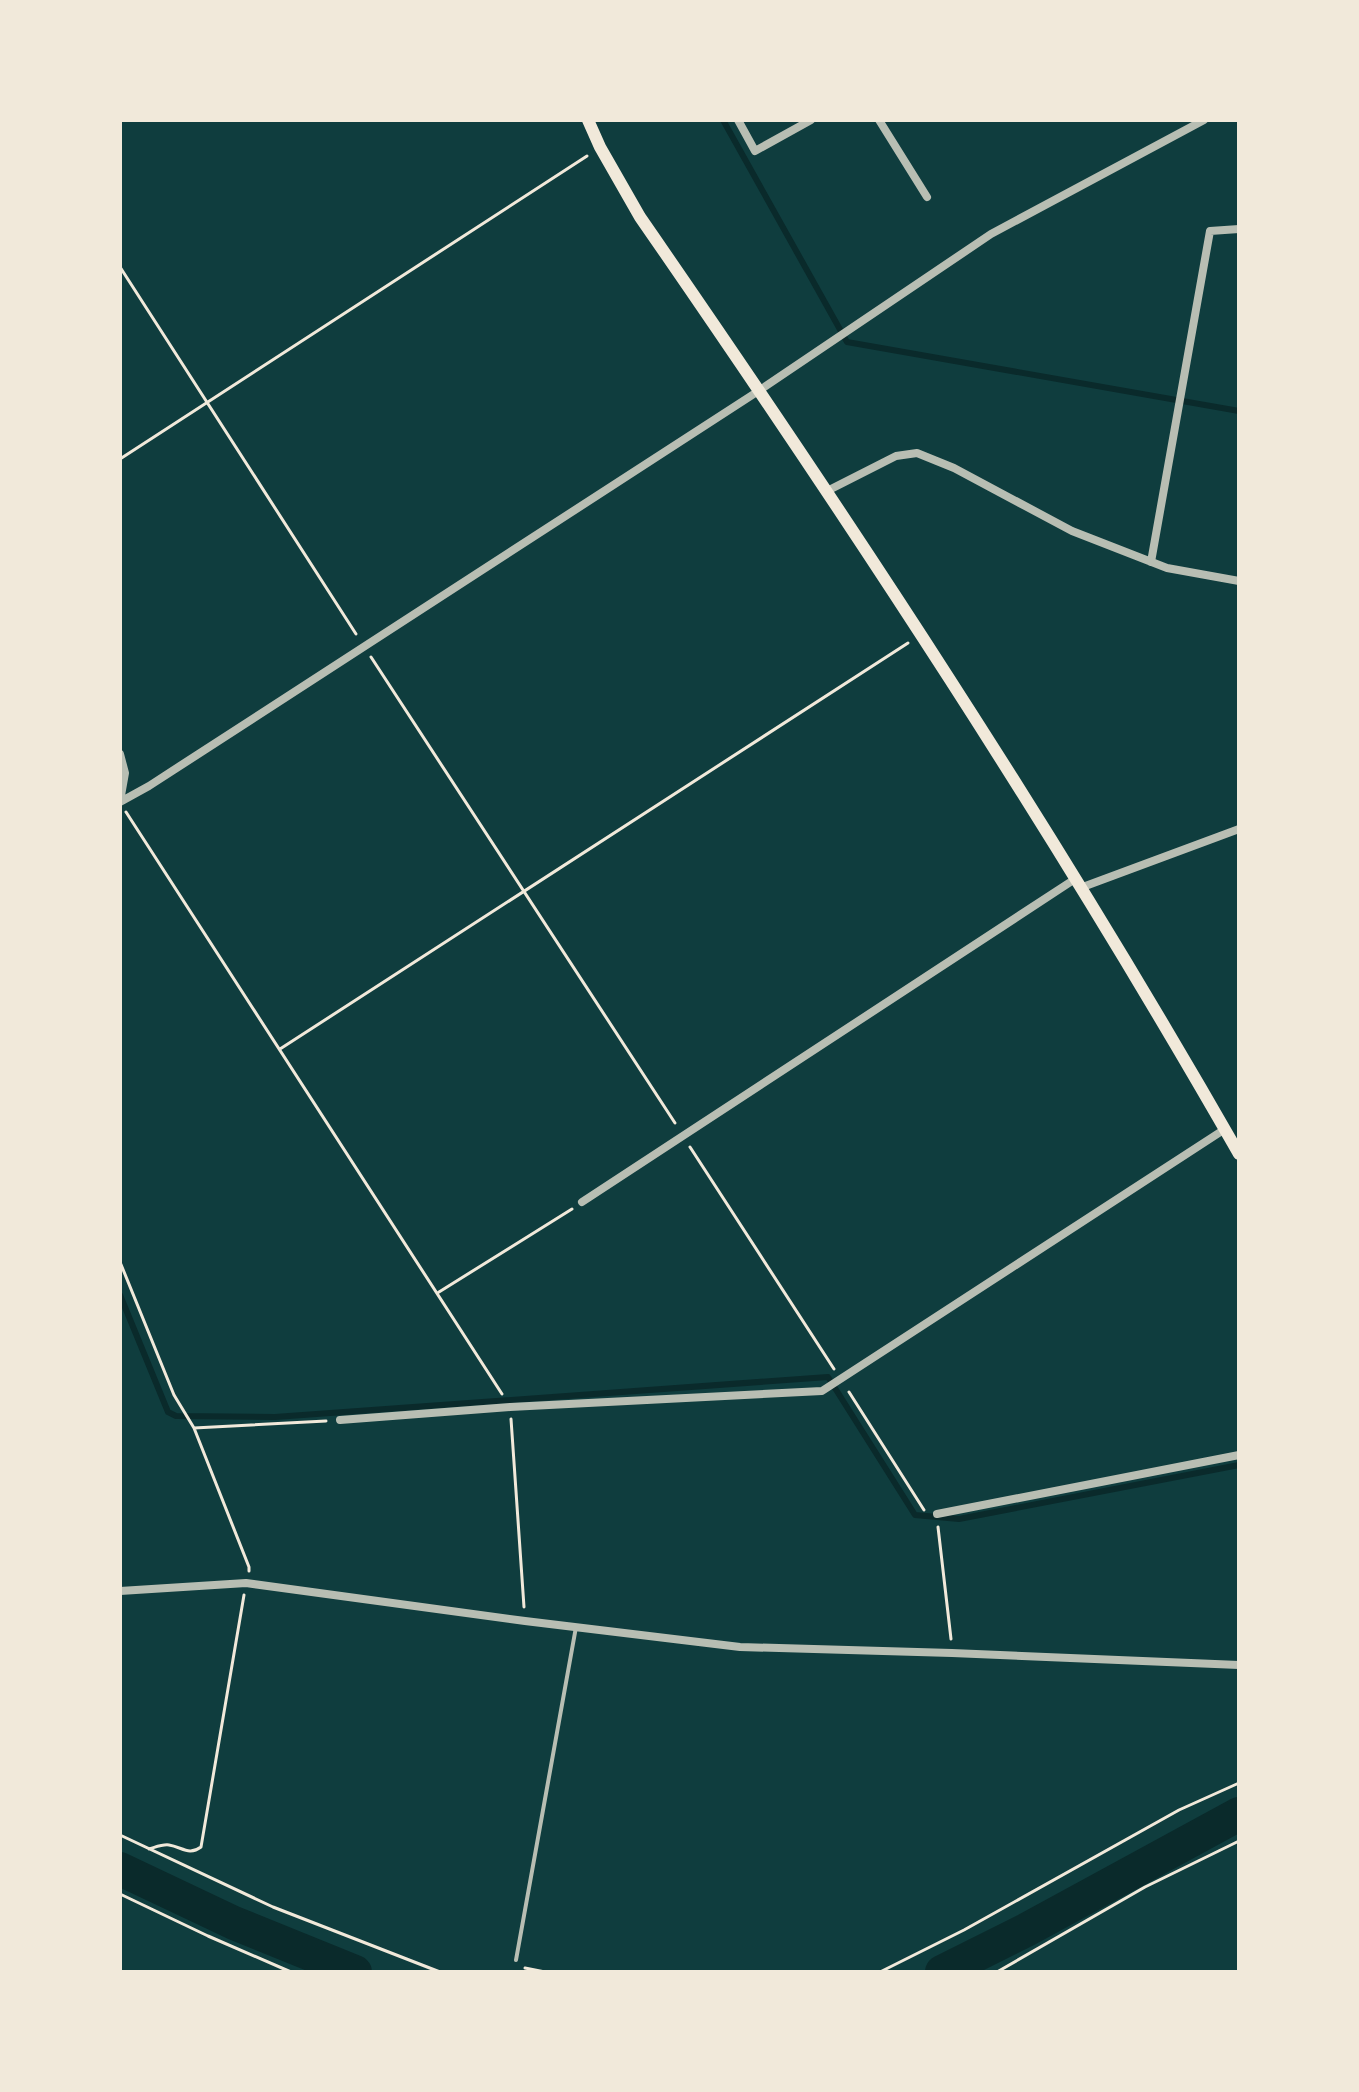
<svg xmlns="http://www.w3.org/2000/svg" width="1359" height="2092" viewBox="0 0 1359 2092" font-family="'Fira Sans Condensed',sans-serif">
<rect width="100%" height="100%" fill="#0f3d3e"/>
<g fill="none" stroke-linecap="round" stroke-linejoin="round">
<path stroke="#0a2a2b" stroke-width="6" d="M723 120 847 342 1239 411
M120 1295 168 1412 176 1416 275 1417 828 1377 915 1515 959 1519 1239 1465"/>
<path stroke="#0a2a2b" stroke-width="34" d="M120 1869 234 1923 355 1972
M942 1972 1026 1930 1239 1814"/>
<path stroke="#f1e9da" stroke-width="3" d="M120 267 356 634
M120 459 587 156
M371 657 675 1123
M126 812 502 1394
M280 1049 908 643
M690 1147 834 1369
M120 1262 174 1395 194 1428 249 1567V1571
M439 1292 572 1209
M849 1392 924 1510
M511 1419 524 1607
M194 1428 326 1421
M938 1527 951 1639
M120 1835 273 1907 440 1972
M149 1849C156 1847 163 1844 169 1845 182 1847 189 1856 201 1847L244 1595
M120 1894 208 1936 291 1972
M525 1968 545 1972
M880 1972 964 1930 1179 1810 1239 1783
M997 1972 1145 1887 1239 1841"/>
<path stroke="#b8beb3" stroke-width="4" d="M516 1960 576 1627"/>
<path stroke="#b8beb3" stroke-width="8" d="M738 120 755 151 811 120
M879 120 927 197
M827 491 896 456 917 453 954 468 1072 531 1167 568 1239 581
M1151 562 1210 231 1239 229
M120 754 125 773 120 801
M120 802 149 786 760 390 991 234 1204 120
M1080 888 1239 829
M582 1202 1075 879
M340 1420 510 1407 822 1391 1225 1129
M937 1514 1239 1455
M120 1591 246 1583 525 1621 740 1647 952 1653 1239 1665"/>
<path stroke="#f1e9da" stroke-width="12" d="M588 120 600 147 640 217C851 522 1055 832 1239 1154"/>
</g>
<rect width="1359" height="2092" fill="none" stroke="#f1e9da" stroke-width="244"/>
</svg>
